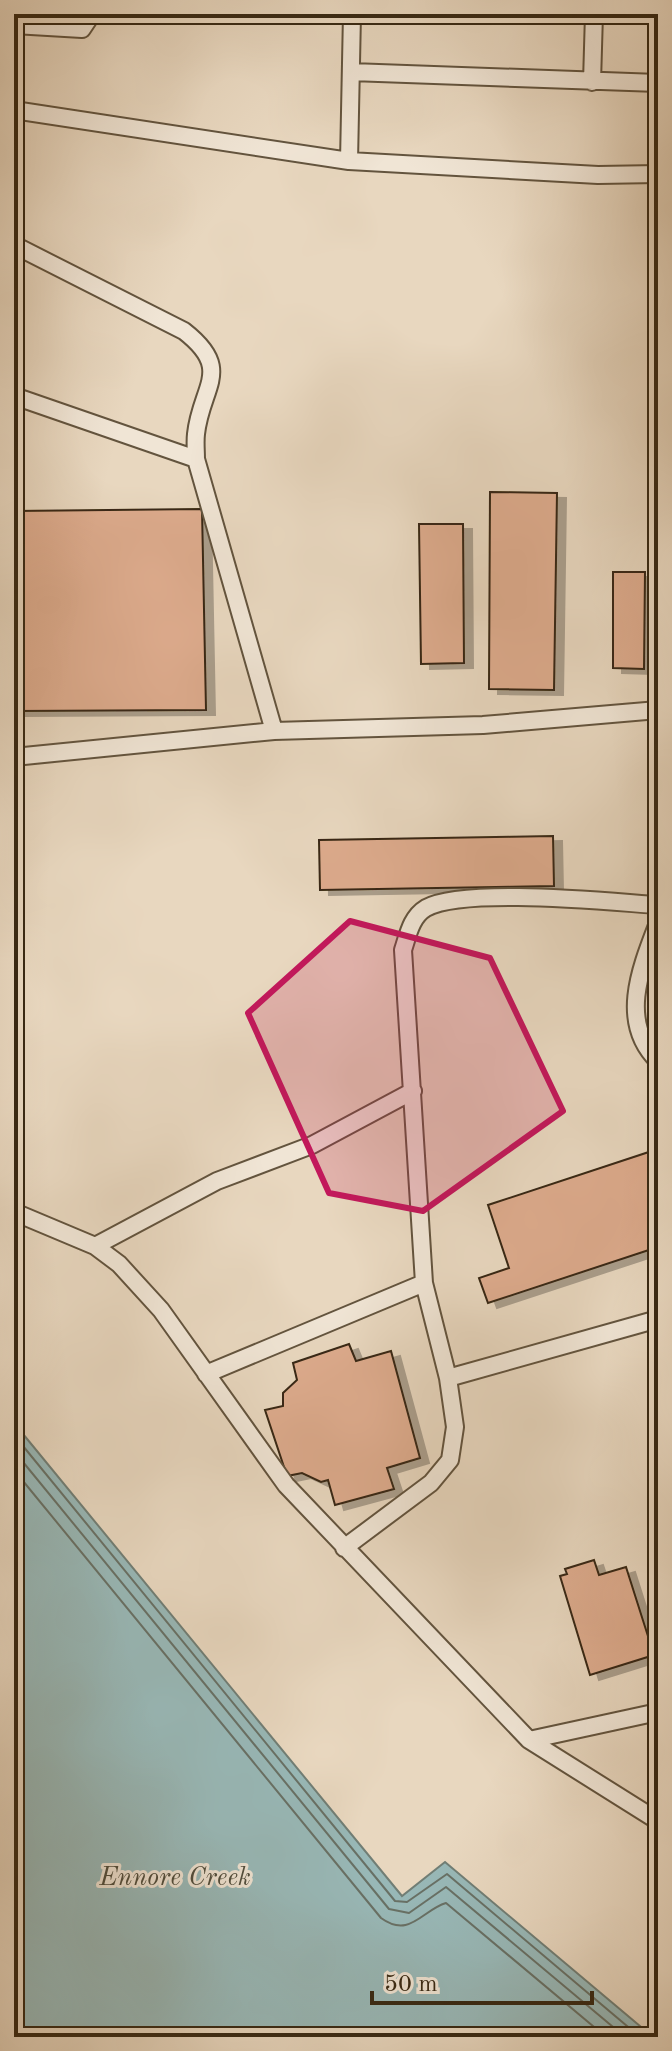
<svg xmlns="http://www.w3.org/2000/svg" width="672" height="2051" viewBox="0 0 672 2051" font-family="'Old Standard TT',serif">
<defs>
<filter id="shadow"><feDropShadow dx="9" dy="5" stdDeviation="0" flood-color="#0004"/></filter>
</defs>
<rect width="100%" height="100%" fill="#e8d7bf"/>
<filter id="stains"><feTurbulence type="fractalNoise" baseFrequency=".0025" numOctaves="4"/><feColorMatrix values="0 0 0 0 .2 0 0 0 0 .09 0 0 0 0 .02 0 0 0 .5 -.17"/></filter>
<radialGradient id="worn" r=".72"><stop offset=".6" stop-color="#630" stop-opacity="0"/><stop offset="1" stop-color="#630" stop-opacity=".3"/></radialGradient>
<path fill="#98b8b7" stroke="#717e75" stroke-width="2" d="M14 1423 402 1896 445 1862 653 2037H14Z"/>
<g fill="none" stroke-linecap="round" stroke-linejoin="round">
<path stroke="#687065" stroke-width="2" d="M14 1435 395 1901 407 1902 447 1874 640 2037
M14 1451 389 1909 409 1913 446 1887 625 2037
M14 1470 381 1918C410 1939 422 1910 446 1903L606 2037"/>
</g>
<path fill="#ddab8d" stroke="#372813" stroke-width="2" filter="url(#shadow)" d="M490 492 557 493 554 690 489 689Z
M202 509 206 710 14 711V511Z
M419 524H463L464 663 421 664Z
M613 572H645L644 669 613 668Z
M553 836 554 886 320 890 319 840Z
M658 1149V1247L488 1303 479 1278 509 1268 488 1205Z
M349 1344 356 1361 391 1351 420 1458 387 1468 394 1489 335 1505 328 1480 321 1482 302 1473 287 1476 265 1410 283 1406V1393L297 1380 293 1363Z
M594 1560 599 1575 626 1567 654 1655 590 1675 560 1576 567 1574 565 1569Z"/>
<g fill="none" stroke-linecap="round" stroke-linejoin="round">
<g stroke="#63543e" stroke-width="20">
<path id="service" d="M14 25 82 29 92 14
M351 72 658 83
M592 82 594 14
M14 110 349 161 598 175 658 174
M349 161 352 14
M14 245 184 331C234 370 201 386 196 434 195 442 196 451 196 459L274 731
M14 396 196 459
M14 757 274 731 483 725 658 710
M658 923C641 967 618 1022 658 1061
M14 1212 95 1246 119 1264 161 1310 286 1485 529 1740 658 1821
M95 1246 217 1181 312 1145 413 1091
M206 1374 424 1283
M448 1378 658 1319
M344 1548 431 1483 450 1460 455 1427 448 1378 424 1283 403 950C408 935 411 917 426 908 464 887 610 902 658 905
M529 1740 658 1712"/>
</g>
<use href="#service" stroke="#f0e5d5" stroke-width="16"/>
</g>
<path fill="#c2185b" fill-opacity="0.2" stroke="#c2185b" stroke-width="6" stroke-linejoin="round" d="M350 921 490 958 563 1111 423 1211 329 1193 248 1013Z"/>
<g text-anchor="middle" stroke-width="6" stroke-linejoin="round" paint-order="stroke">
<g font-size="26" font-style="italic" fill="#4f4c3c" stroke="#f0e5d5">
<text x="175" y="1885">Ennore Creek</text>
</g>
</g>
<rect width="672" height="2051" fill="none" stroke="#e8d7bf" stroke-width="48"/>
<rect x="16" y="16" width="640" height="2019" fill="none" stroke="#372813" stroke-width="4"/>
<rect x="24" y="24" width="624" height="2003" fill="none" stroke="#372813" stroke-width="2"/>
<path d="M372 1991v12h220v-12" fill="none" stroke="#372813" stroke-width="4"/>
<text x="384" y="1991" font-size="24" fill="#372813" stroke="#f0e5d5" stroke-width="6" paint-order="stroke">50 m</text>
<rect width="100%" height="100%" filter="url(#stains)"/>
<rect width="100%" height="100%" fill="url(#worn)"/>
</svg>
